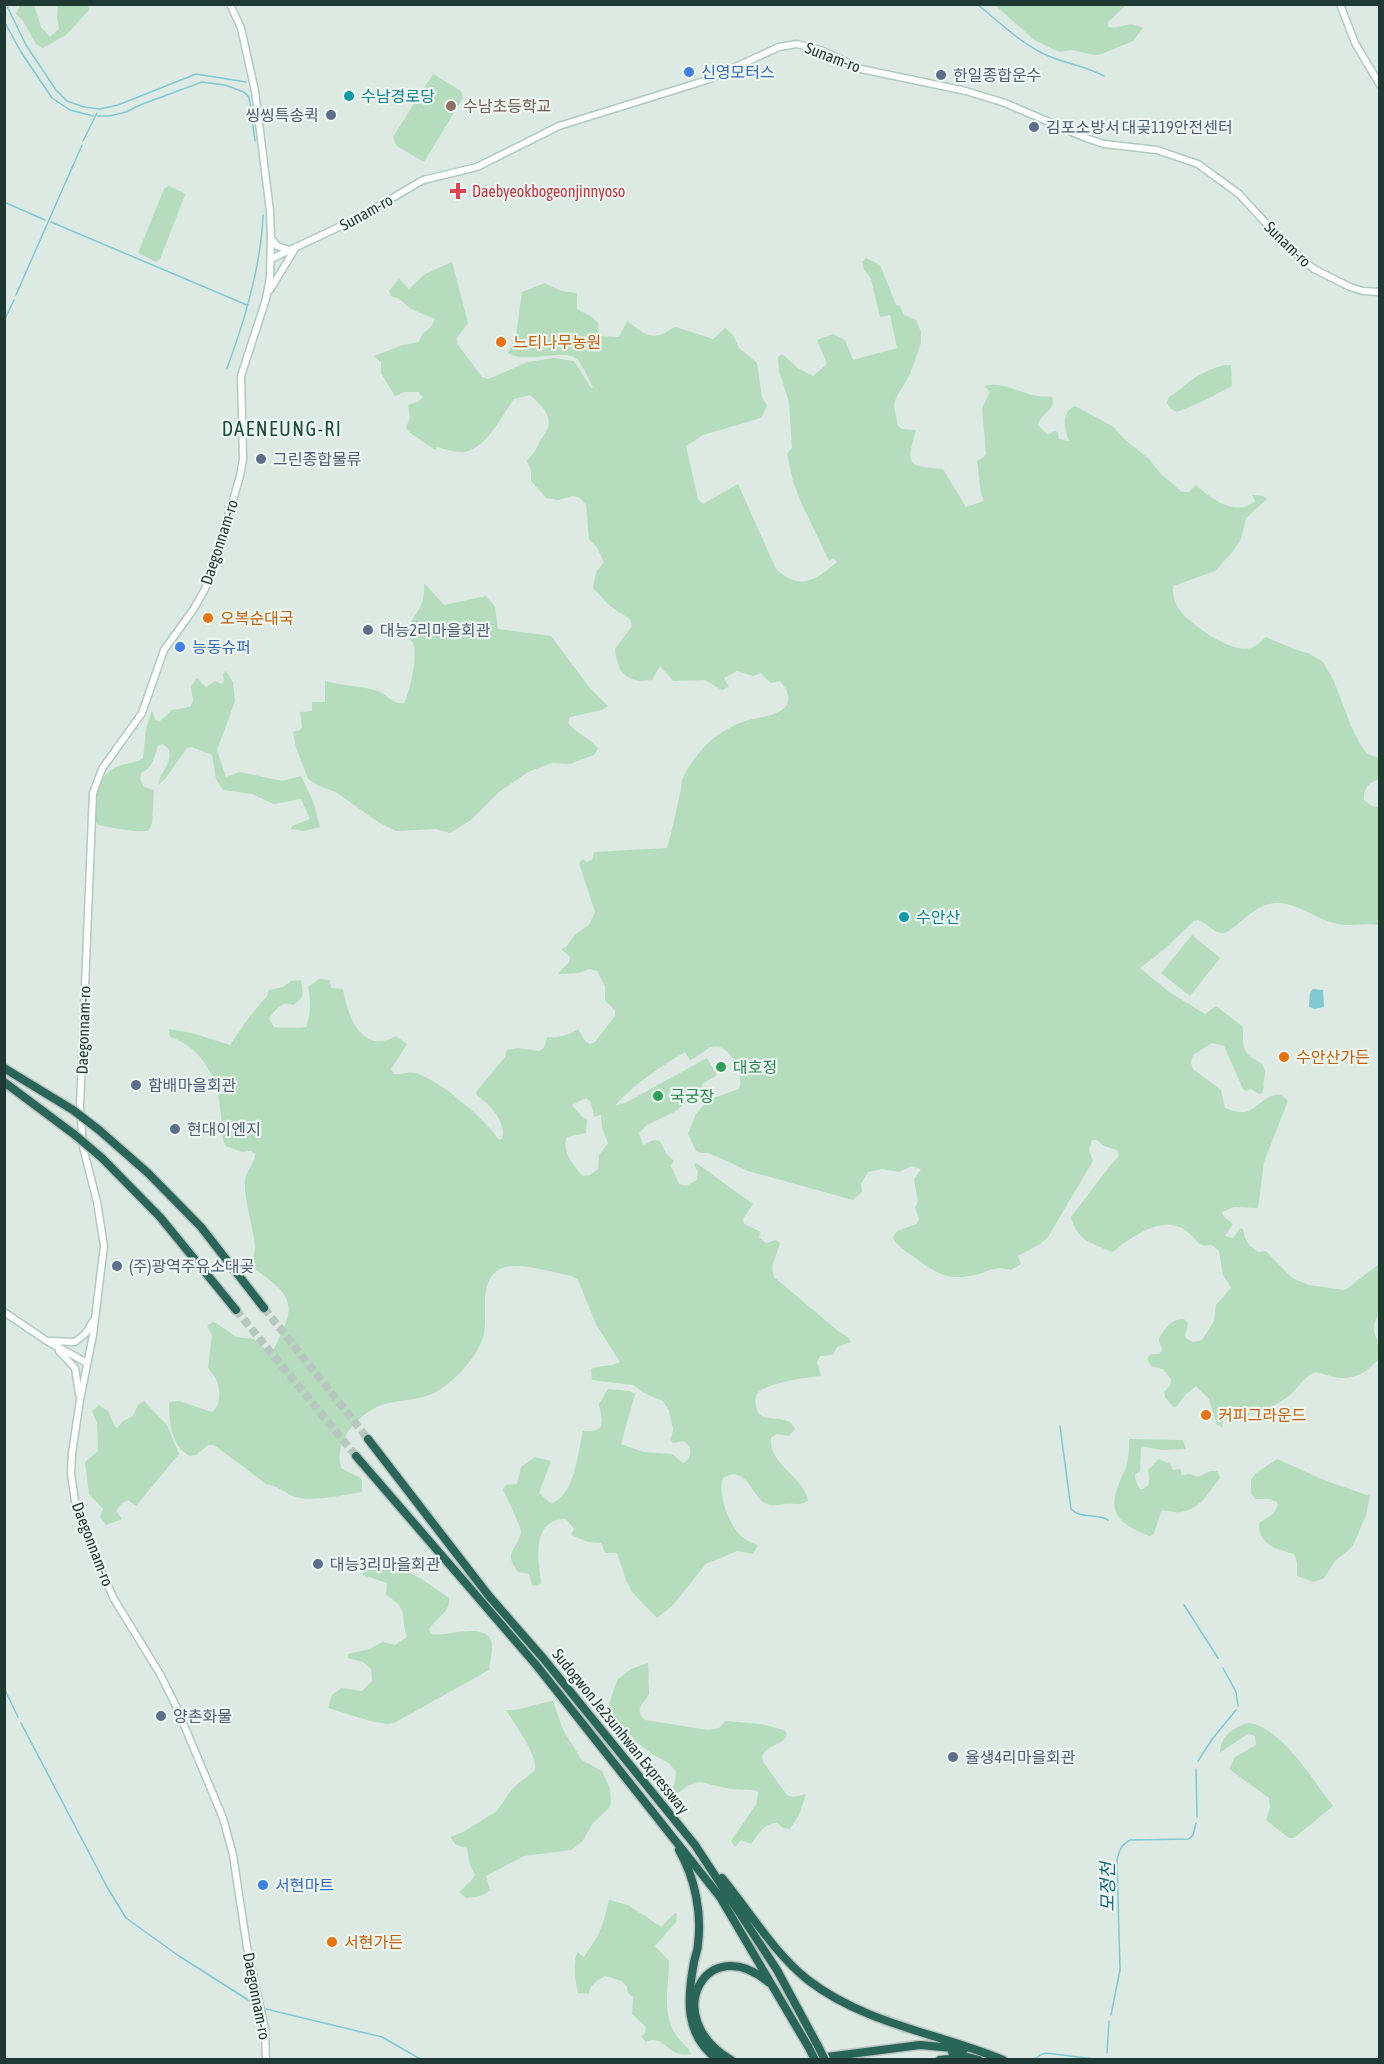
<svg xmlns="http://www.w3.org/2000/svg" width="1384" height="2064" viewBox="0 0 1384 2064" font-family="'Asap Condensed','Noto Sans KR',sans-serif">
<rect width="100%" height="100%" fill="#dceae3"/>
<path fill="#b4dcbd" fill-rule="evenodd" d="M20 5H34L41 27 50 37 59 29 57 18 58 5H88L89 10 66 35 43 48 36 44 23 21 16 14Z
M995 5H1126L1108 22V27C1122 30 1126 19 1143 28L1133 41 1102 54 1095 55 1072 50 1059 52 1033 39Z
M433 74 461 91 463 98 424 162 397 146 393 137Z
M168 186 184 193 185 195 160 259 156 262 138 253 164 189Z
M866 258 880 265 896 305 900 306 903 314 916 320 921 332V343L910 374 896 398 894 406 898 426 902 429 916 430C906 465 906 466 943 469L966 507 984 501C978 488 980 474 977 461L984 457 986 454 982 408 990 392 984 386C1003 381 1019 393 1037 396 1043 397 1047 396 1052 397 1056 411 1041 412 1038 425L1048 435 1054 431 1058 432 1059 439 1069 441C1064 429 1061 412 1075 406L1114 427 1124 439 1149 459 1160 473 1182 492H1189L1196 485C1210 498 1236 518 1255 501L1252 495 1263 496 1267 499 1246 518 1241 539 1234 550 1215 571 1173 586C1173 594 1174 602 1179 609 1189 624 1232 654 1251 648 1257 646 1261 641 1266 637L1297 650 1308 653 1323 662 1334 681 1351 726 1360 744 1367 754 1379 758V779C1369 783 1363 788 1364 800L1372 806 1378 807 1379 797V925C1365 922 1352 927 1338 924 1317 920 1299 903 1277 903 1252 903 1233 934 1222 933 1213 932 1206 923 1198 920L1194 921 1161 952 1140 968 1169 992 1205 1014 1216 1006 1243 1027C1243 1035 1242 1045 1246 1052 1250 1060 1262 1060 1264 1068 1267 1075 1262 1081 1264 1088L1262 1093 1259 1094 1251 1089 1246 1091 1243 1089 1224 1046 1212 1043 1193 1055 1191 1063 1193 1069 1221 1090 1225 1108C1231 1110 1238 1113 1245 1112 1259 1109 1274 1083 1288 1101L1264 1162 1258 1208 1234 1207 1222 1212 1223 1216 1233 1224 1225 1236 1233 1238 1240 1228 1243 1229 1245 1238 1250 1246 1258 1252 1266 1251 1292 1278 1309 1285 1344 1290 1348 1288 1379 1264V1313L1374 1324V1332L1379 1344V1358C1367 1374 1350 1382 1331 1376 1325 1375 1318 1371 1313 1373 1304 1377 1296 1390 1289 1396 1269 1411 1248 1416 1223 1420L1222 1427 1217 1425 1209 1399 1196 1386 1185 1395 1177 1406 1173 1407 1165 1397 1164 1392 1170 1386 1171 1379 1163 1369 1151 1366 1147 1359 1151 1354H1159C1166 1348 1158 1345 1159 1338 1166 1328 1171 1318 1184 1319L1188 1323 1185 1336 1187 1339 1193 1342 1202 1340 1214 1321 1216 1305 1231 1288 1223 1275 1219 1251 1212 1245C1196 1247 1200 1242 1189 1233 1165 1212 1133 1236 1113 1252 1110 1252 1084 1240 1083 1238 1078 1233 1072 1224 1071 1217L1109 1167 1119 1156 1117 1150 1104 1146 1097 1140H1092L1089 1150 1093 1161 1090 1166 1048 1237 1040 1244 1018 1256 1021 1264 1011 1270C997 1266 991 1270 979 1274 949 1282 936 1274 913 1256 906 1251 895 1245 893 1237L897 1231 917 1224 919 1219 915 1207 918 1202 914 1179 921 1169 912 1166 899 1172 882 1169 868 1172 861 1184 862 1192 853 1200 748 1171 709 1153H701L696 1151 688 1134 696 1114 708 1100 739 1089C745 1075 729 1041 711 1047 704 1050 698 1057 690 1060L685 1052C663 1065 631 1086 615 1106L627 1102 707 1058 717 1075 702 1084V1088L676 1111 647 1125 639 1133 643 1145 654 1140 660 1141 666 1153 674 1161 671 1166 679 1184 686 1186 697 1180 698 1172 694 1164 696 1163 753 1204 743 1219 744 1224 761 1232 759 1237 766 1243 776 1240 780 1243 772 1267 774 1277 838 1331 849 1338 851 1342 837 1347 833 1355 820 1356 817 1362 821 1376C808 1377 766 1383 758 1393 755 1396 755 1402 756 1406 759 1428 787 1410 795 1429L789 1436 776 1434 771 1438C768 1465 805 1477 808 1501 800 1506 794 1503 785 1504 777 1505 770 1507 763 1502 751 1493 745 1464 723 1478 717 1493 729 1525 741 1536 746 1540 752 1543 758 1545L753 1554 737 1551 706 1564 672 1606 657 1618 632 1592 626 1580 617 1553H605L601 1543 588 1542 571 1535 574 1529 566 1519C531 1519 538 1560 541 1583L537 1586 532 1585 529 1574 518 1572C503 1551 516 1552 521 1533 522 1529 506 1495 503 1490L505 1485 517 1484 521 1467 535 1457 551 1461 539 1493 551 1503C575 1497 578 1451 583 1431H594L600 1428 602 1421 599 1404 608 1389 630 1391 635 1394 621 1444 643 1452 672 1454 683 1463C690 1460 691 1455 690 1447L684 1441 673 1443 670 1439 672 1435 673 1429 669 1411 663 1401 644 1393 633 1385 592 1380 591 1369C601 1365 610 1367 620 1362L596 1324 578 1280 572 1276C553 1273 517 1260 500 1269 478 1281 488 1314 484 1333 480 1354 457 1379 439 1390 420 1403 392 1398 373 1409 353 1420 334 1444 341 1468L362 1479V1492C345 1495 312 1502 296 1497 284 1494 278 1485 266 1484L214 1445H208L196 1455 190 1456C171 1446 169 1422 169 1402L179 1401 212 1412C221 1405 221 1389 216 1379 214 1374 210 1372 208 1367L212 1335 207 1326 213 1322 216 1323 236 1337 254 1339 271 1354C297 1306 297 1298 252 1267L249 1262 254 1255 255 1247C253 1224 244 1203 245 1180 246 1170 256 1163 255 1154L251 1151 242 1152 226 1146C220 1136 222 1125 221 1114 218 1080 204 1048 170 1037L169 1029 192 1033 230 1045 250 1016 267 996 269 990 283 987 291 981 301 980C303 993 305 998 293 1005L286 1003C277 1007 274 1011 269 1019L274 1027C277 1028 303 1028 306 1027 311 1014 311 1001 308 987L319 979 330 980 331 988 343 989C347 1015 362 1056 396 1036L407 1044 391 1069 394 1074C402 1075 408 1071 416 1073 442 1082 484 1118 499 1140L502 1139C507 1122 490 1105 477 1095L476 1092 505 1057 507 1050 518 1048 539 1051 544 1048 547 1037C560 1038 567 1036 578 1029L585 1041 590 1044 595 1042 615 1016V1010L605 1001V986L597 971 589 969 578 973 558 974 569 962 570 957 561 949 566 947 576 934 589 925 595 912 579 863 583 859 587 862 592 860 594 852 667 848C672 831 676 812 680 794 681 790 681 785 682 781 684 770 706 743 715 737 723 731 738 723 748 720 769 716 805 711 780 681L771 683 761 673 753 676 737 671 724 678 729 687 722 690 705 680 673 681 660 666 652 680C628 684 617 673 615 649L632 626 630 619 610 606 593 588 596 572 604 562 597 548 589 539 586 505 580 498 573 496 558 500 546 498 531 481V470L527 461C534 453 536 450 540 441 542 437 546 434 548 428 552 414 540 404 530 395L514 399C502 415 485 452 461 452 453 452 445 449 437 447L435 450 409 432 406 428 410 417 408 405 418 402 423 397 418 392H405L395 396 381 373V362L374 356 403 345 419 342 422 334 431 327 435 319 411 309 398 298 392 297 389 291 399 279 409 289 425 274 452 262 468 323 457 338 458 345 482 377 488 379 528 362 554 358 574 361 591 388 593 387C590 381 581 363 577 359 563 347 528 365 508 353L516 336 522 292 545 283 561 291 577 293V309L592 317 598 323 599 336 619 337 627 321C639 329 647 340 663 334 668 332 671 328 676 327L713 339 725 328 733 335 739 348 757 363 762 398 767 406 761 418 703 435 686 446 698 499 703 504 738 484 776 569C800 591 815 581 837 562L833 558 829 561 800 500 793 481 787 454 792 448 789 402 779 371 778 357 782 354 799 369 813 376 827 364 817 340 833 334 845 340 853 360 897 348 890 315 880 317 871 279 864 270 862 262ZM586 1098 591 1102 594 1117 601 1115 602 1127 608 1143 599 1155 598 1169 590 1175 583 1176C574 1166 561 1151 567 1137L586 1133 587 1119 582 1117 572 1105Z
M1226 365H1231L1232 386 1203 401 1177 412 1171 409 1167 403 1169 397C1179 392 1184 385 1193 379 1202 373 1214 367 1226 365Z
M424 583 444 605 486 596 495 607 498 629 551 636 589 687 608 706 602 710 570 717 568 723C576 733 589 738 598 748L594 755 570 764 551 763 528 772 499 792 471 820 450 833 436 829 396 831 378 822 336 792 319 786 308 779 296 747 293 732 300 730 302 727 300 712 312 711V702H325V681C343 686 362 686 378 691 388 695 393 705 404 703 410 692 418 656 413 643 411 640 408 638 406 636 412 611 426 612 424 583Z
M226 671 233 682 235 701 217 750 226 777 240 772 282 781 301 776 313 801 320 827 304 831 291 829 292 826 310 819 301 799 274 804 252 794 223 790 216 779 212 755 192 747 187 748 165 779 158 785C160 771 174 763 168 748L162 744 158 746C154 757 153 768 142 772L140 778 144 787 154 790 152 823 149 830C140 834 111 827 98 825 93 819 95 811 96 802 97 785 104 771 121 765 128 763 137 763 143 758L146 730 151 712H153L155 720 160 721 172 710 190 707 193 701 191 686 197 678 206 687 215 681 221 684 224 681 223 674Z
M1192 935 1220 958 1190 996 1161 973Z
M144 1401 167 1425 179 1454 136 1506 128 1500 121 1504 116 1511 122 1519 106 1525 100 1517 103 1509 89 1494 85 1462 98 1451 97 1423 92 1411 99 1405 108 1411 115 1427 117 1428 123 1421 133 1416 138 1405Z
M1129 1439 1183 1440 1186 1449 1162 1450 1145 1447 1141 1448 1140 1471 1135 1475 1136 1482 1140 1489H1143C1152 1484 1149 1479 1148 1470L1159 1459 1170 1464 1173 1470 1180 1469 1182 1475 1190 1474 1198 1477 1210 1471H1217L1220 1478C1208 1492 1202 1509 1180 1512 1174 1513 1168 1510 1161 1511L1154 1534 1150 1536C1140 1532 1124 1526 1118 1516 1108 1502 1121 1480 1126 1467 1129 1458 1129 1448 1129 1439Z
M1277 1459 1329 1482 1370 1496 1366 1515 1353 1546 1335 1561 1324 1578 1314 1582 1297 1576V1562L1294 1554C1276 1549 1258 1545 1259 1523L1273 1514 1278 1505 1277 1502 1270 1499H1255L1251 1493V1480L1256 1473Z
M381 1565C407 1566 429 1584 449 1598 451 1611 436 1619 429 1629L431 1634C447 1637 483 1622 491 1640 494 1648 490 1662 489 1670L394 1723 387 1724 370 1721 328 1708 332 1695 341 1688 362 1691 372 1681 371 1669 363 1662 348 1658V1654L369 1649 383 1642 395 1645 407 1637C399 1614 411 1611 386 1595L387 1583 363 1575 364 1569Z
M648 1663 649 1694C644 1704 633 1709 645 1720L708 1730 719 1728 726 1721 761 1724 784 1730 787 1734C783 1747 767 1743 762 1757L763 1762 787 1795 793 1797 806 1794 799 1815 790 1829 783 1828 777 1823C764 1823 758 1834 751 1844L741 1840 735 1847 731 1841 757 1803 758 1792 754 1790 730 1789 700 1782 687 1786 673 1797 669 1793 675 1783 676 1772 669 1763 655 1756 627 1735 610 1710 609 1705 617 1680 631 1669Z
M553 1701 563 1730 582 1760 602 1771 610 1789 611 1803 609 1808 593 1823 582 1842 571 1850 524 1856 486 1876 490 1890C484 1897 474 1897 466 1898L459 1892 471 1881 475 1875 470 1865 467 1848 456 1845 450 1837 463 1832 497 1811 512 1789 535 1770C538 1755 514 1723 506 1710 522 1711 536 1703 553 1701Z
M1248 1723C1281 1726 1313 1781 1333 1806L1294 1838H1289L1266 1820 1270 1807 1269 1798 1229 1769 1235 1757 1256 1745 1255 1736 1249 1734 1246 1735 1220 1753C1220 1737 1233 1727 1248 1723Z
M609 1900 628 1905 661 1927 675 1913 677 1914 676 1922 655 1946 669 1961C669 1985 662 2010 674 2032 678 2041 689 2046 691 2054 668 2059 664 2033 646 2042L641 2036 645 2033 646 2027 632 2014 633 1997 628 1993 627 1987 622 1981 605 1976C598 1980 589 1985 589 1994L578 1993C575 1980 573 1965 577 1952L584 1957C588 1950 593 1944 597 1937 603 1926 606 1912 609 1900Z"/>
<path fill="#81c8d2" d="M1313 989 1323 990 1324 1007 1315 1009 1309 1007 1310 993Z"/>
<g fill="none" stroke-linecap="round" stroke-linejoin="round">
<path stroke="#81c8d2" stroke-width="1.5" d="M6 4 26 45 56 90 67 101 84 107 100 109 118 105 196 74 246 82
M977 4C998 21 1017 40 1042 53 1061 63 1084 65 1104 76
M4 21 21 52 52 98 70 110 93 116
M98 116H110L126 112 140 105 202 82 225 85 244 92 249 97 255 141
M83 141 97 113
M4 202 45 220
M51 222 247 305
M16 295 82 145
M4 321 14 300
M227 368C245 320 261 267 263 215
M1060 1426 1071 1509C1080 1519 1096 1513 1108 1520
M1184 1605 1218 1658
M1223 1668 1236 1692 1238 1706
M4 1688 18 1717
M21 1723 107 1887 126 1918 179 1956 256 2005
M1198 1761 1213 1738 1236 1710
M1196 1769 1197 1817
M266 2009 382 2037 422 2060
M1111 2015 1120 1970 1117 1860C1119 1851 1121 1845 1130 1840L1189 1839 1193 1835 1196 1823
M1107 2053 1109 2021
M1034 2060 1040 2055 1046 2053 1102 2060"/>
<path stroke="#b6c7bf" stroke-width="8" stroke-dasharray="8 4" stroke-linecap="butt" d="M264 1308 368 1439
M236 1310 356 1456"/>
<g stroke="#afcabf" stroke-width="9">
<path id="secondary" d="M230 4 241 28 255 91 270 211 271 238 270 277 266 299 241 376 243 459 240 476 213 568 205 589 193 610 164 650 142 713 102 769 93 793 80 1106 83 1147 97 1202 104 1246 93 1335 80 1400 72 1453 71 1474 75 1501 86 1536 114 1599 160 1674 176 1706 223 1818 233 1855 247 1947 265 2029 266 2060
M1340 4 1355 43 1380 85
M271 238 277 246 289 250
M271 259 360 217 423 180 477 167 559 126 707 80 779 47 797 44 821 50 861 69 966 91 1005 103 1086 138 1104 144 1157 150 1198 164 1239 194 1284 243 1314 269 1350 287 1363 291 1380 292
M270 290 296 247
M4 1312 47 1341 87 1363
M51 1341 75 1342 86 1333 93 1321
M59 1351 75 1368 79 1394"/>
</g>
<g stroke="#bcc4c1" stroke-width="11">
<path id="highway" d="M4 1068 73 1110
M4 1082 75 1135
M99 1130 148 1173 201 1227 264 1308
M102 1158 160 1217 236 1310
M368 1439 489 1596 543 1658 695 1845 777 1970 818 2046
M356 1456 537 1666 720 1897 809 2048
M679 1850C695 1878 702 1913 698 1944 698 1950 695 1956 694 1962 687 1999 684 2035 718 2060
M722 1878C750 1912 774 1953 808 1980 865 2024 938 2033 1003 2060
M952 2052 968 2057
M819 2058 920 2045 964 2049
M731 2060C658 2017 707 1930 768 1982
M940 2060 968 2057 979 2060"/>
</g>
<use href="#secondary" stroke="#fff" stroke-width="6"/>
<use href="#highway" stroke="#296658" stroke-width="8"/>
<g stroke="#bcc4c1" stroke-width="11" stroke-linecap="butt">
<path id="highway-bridge" d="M73 1110 99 1130
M75 1135 102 1158
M818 2046 825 2060
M809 2048 815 2060"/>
</g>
<use href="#highway-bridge" stroke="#296658" stroke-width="8"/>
</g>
<g fill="#3f7fe0" stroke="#edf6f1" stroke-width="2">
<circle cx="689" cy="72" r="6"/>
<circle cx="180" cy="647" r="6"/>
<circle cx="263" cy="1885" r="6"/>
</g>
<g fill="#5c6f8a" stroke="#edf6f1" stroke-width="2">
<circle cx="941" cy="75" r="6"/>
<circle cx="331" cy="115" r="6"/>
<circle cx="1034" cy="127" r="6"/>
<circle cx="261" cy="459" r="6"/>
<circle cx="368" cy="630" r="6"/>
<circle cx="136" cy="1085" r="6"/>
<circle cx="175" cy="1129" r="6"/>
<circle cx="117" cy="1266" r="6"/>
<circle cx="318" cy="1564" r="6"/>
<circle cx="161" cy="1716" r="6"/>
<circle cx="953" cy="1757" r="6"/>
</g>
<g fill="#0f9aa8" stroke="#edf6f1" stroke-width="2">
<circle cx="349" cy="96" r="6"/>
<circle cx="904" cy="917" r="6"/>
</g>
<circle fill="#8d6e63" stroke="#edf6f1" stroke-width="2" cx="451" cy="106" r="6"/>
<path fill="#e0444e" stroke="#edf6f1" stroke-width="2" d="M455 182h6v6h6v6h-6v6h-6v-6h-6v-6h6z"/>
<g fill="#e8710a" stroke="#edf6f1" stroke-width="2">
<circle cx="501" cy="342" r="6"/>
<circle cx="208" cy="618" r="6"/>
<circle cx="1284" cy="1057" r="6"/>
<circle cx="1206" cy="1415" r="6"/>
<circle cx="332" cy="1942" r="6"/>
</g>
<g fill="#2e9e5b" stroke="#edf6f1" stroke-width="2">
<circle cx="721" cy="1067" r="6"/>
<circle cx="658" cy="1096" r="6"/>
</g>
<g text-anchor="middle" stroke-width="4.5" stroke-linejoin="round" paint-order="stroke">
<g font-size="16" fill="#1e3931" stroke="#edf6f1">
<text transform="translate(833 57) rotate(21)" y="6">Sunam-ro</text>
<text transform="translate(366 212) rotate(-29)" y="6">Sunam-ro</text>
<text transform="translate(1288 244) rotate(44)" y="6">Sunam-ro</text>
<text transform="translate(219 542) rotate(-72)" y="6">Daegonnam-ro</text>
<text transform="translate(83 1030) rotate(-88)" y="6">Daegonnam-ro</text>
<text transform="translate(93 1544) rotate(69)" y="6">Daegonnam-ro</text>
<text transform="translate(621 1731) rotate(51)" y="6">Sudogwon Je2sunhwan Expressway</text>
<text transform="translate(257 1996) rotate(79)" y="6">Daegonnam-ro</text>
</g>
<g font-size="16" fill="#366cbe" stroke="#edf6f1" text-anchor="start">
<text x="701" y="78">신영모터스</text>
<text x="192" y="653">능동슈퍼</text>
<text x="275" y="1891">서현마트</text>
</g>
<g font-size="16" fill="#4e5e75" stroke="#edf6f1" text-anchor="start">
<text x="953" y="81">한일종합운수</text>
<text x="319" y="121" text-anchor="end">씽씽특송퀵</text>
<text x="1046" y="133">김포소방서 대곶119안전센터</text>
<text x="273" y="465">그린종합물류</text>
<text x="380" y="636">대능2리마을회관</text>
<text x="148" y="1091">함배마을회관</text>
<text x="187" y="1135">현대이엔지</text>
<text x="129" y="1272">(주)광역주유소대곶</text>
<text x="330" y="1570">대능3리마을회관</text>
<text x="173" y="1722">양촌화물</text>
<text x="965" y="1763">율생4리마을회관</text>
</g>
<g font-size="16" fill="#0d838f" stroke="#edf6f1" text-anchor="start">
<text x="361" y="102">수남경로당</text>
<text x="916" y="923">수안산</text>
</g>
<g font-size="16" fill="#785e54" stroke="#edf6f1" text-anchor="start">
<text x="463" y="112">수남초등학교</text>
</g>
<g font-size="16" fill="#be3a42" stroke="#edf6f1" text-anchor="start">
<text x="472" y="197">Daebyeokbogeonjinnyoso</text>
</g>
<g font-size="16" fill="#c56008" stroke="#edf6f1" text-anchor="start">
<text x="513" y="348">느티나무농원</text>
<text x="220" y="624">오복순대국</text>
<text x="1296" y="1063">수안산가든</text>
<text x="1218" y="1421">커피그라운드</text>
<text x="344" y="1948">서현가든</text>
</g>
<g font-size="16" fill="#27864d" stroke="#edf6f1" text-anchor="start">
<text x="733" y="1073">대호정</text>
<text x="670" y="1102">국궁장</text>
</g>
<g font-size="18" font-style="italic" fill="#166977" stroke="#edf6f1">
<text transform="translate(1108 1887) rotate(-90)" y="6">모정천</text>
</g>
<g font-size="20" letter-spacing="1.5" fill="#194c3e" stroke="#edf6f1">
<text x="282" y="436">DAENEUNG-RI</text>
</g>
</g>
<rect width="1384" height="2064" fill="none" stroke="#1e3931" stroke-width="12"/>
</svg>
